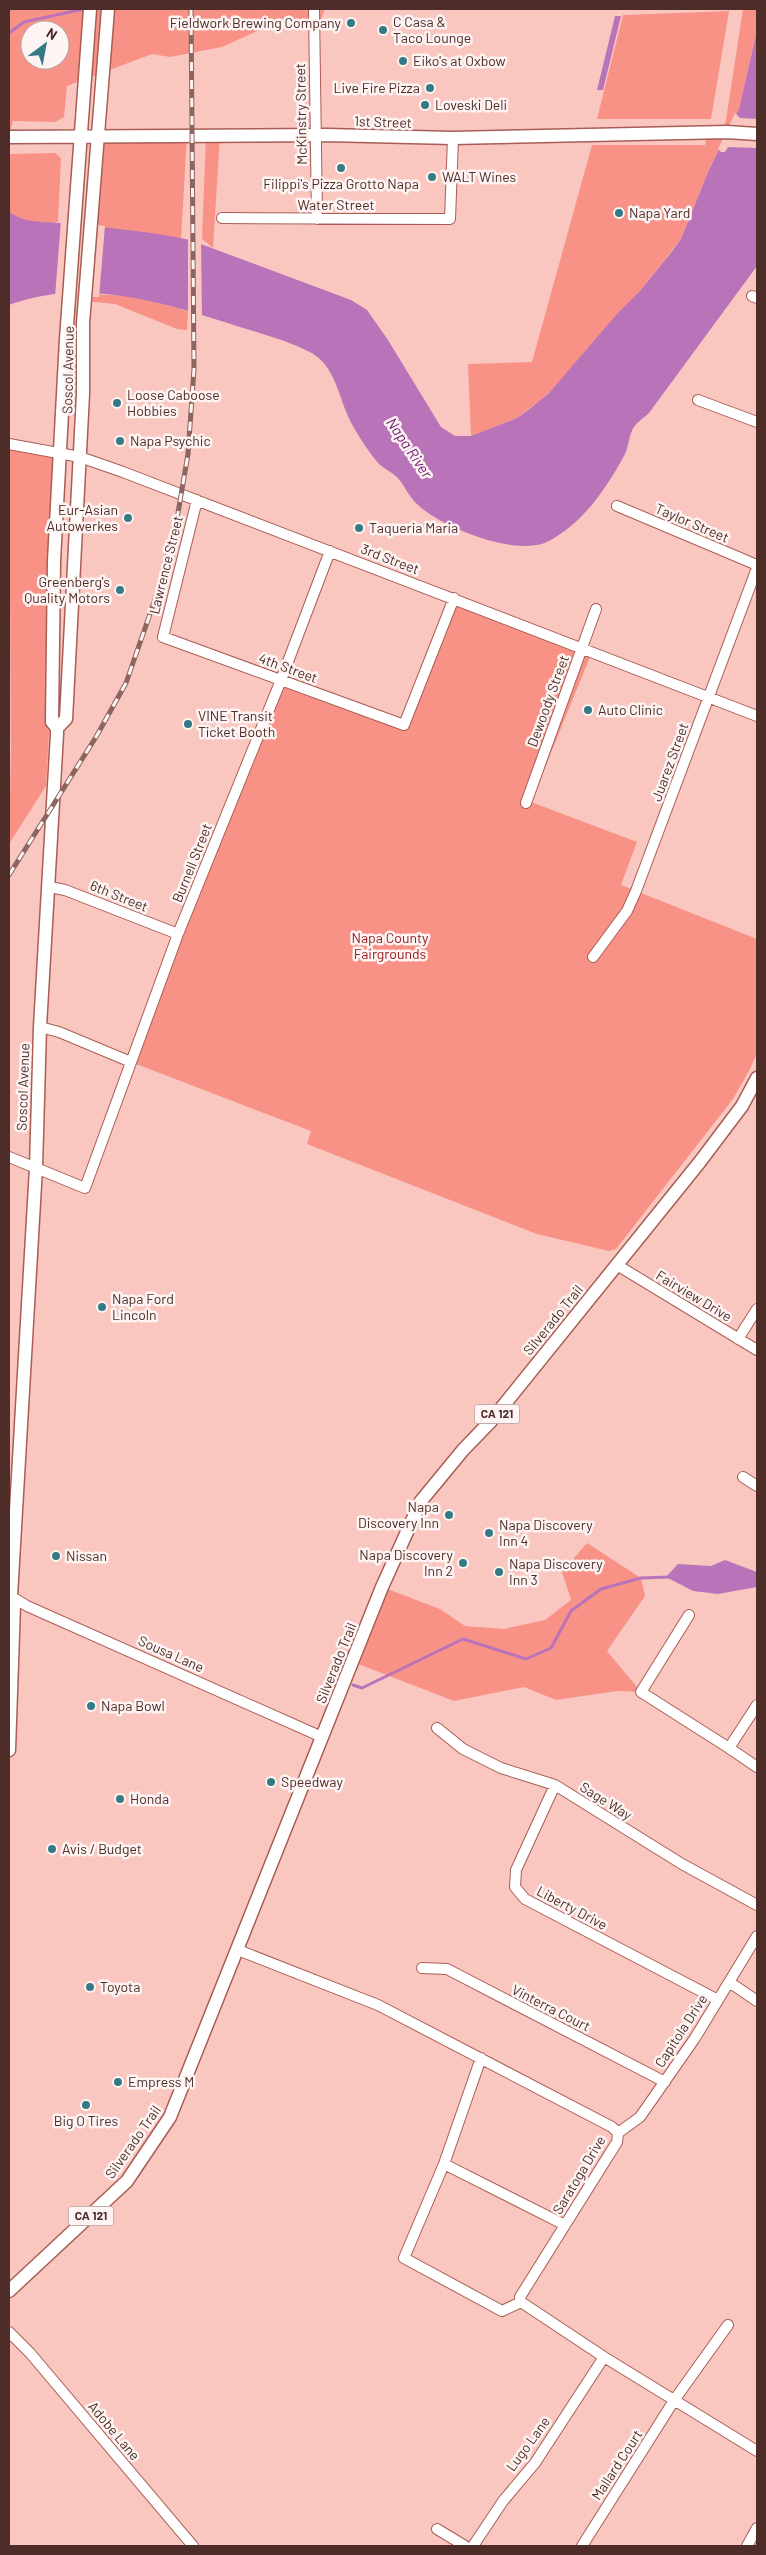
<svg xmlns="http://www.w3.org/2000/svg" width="766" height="2555" viewBox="0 0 766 2555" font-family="Barlow,sans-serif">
<rect width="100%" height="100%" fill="#fac7c0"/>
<path fill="#f89287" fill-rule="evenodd" d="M9 9H325L319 24 299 25 295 22 257 31 222 47 170 57 152 54 67 86 64 117 55 122 13 121 9 136ZM30 30H60V60H30Z
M743 9H757V30L739 109 708 172 681 239 640 291 549 393 517 418 471 436 468 364 532 362 592 145H705L704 152 707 132H722L726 120Z
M729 11 711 119H597L623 15Z
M206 135H220L213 248 202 239Z
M98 136H187L181 238 91 227Z
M55 153 61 158 58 222C40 225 24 222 9 212V154Z
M86 294 133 296 188 311 187 330 177 329 115 304 85 301Z
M9 444 60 453 54 646 46 786 9 844 11 748Z
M454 598 592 652 531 802 637 842 621 885 757 939V1053L749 1071 733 1099 616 1249 609 1251 537 1234 307 1144 311 1131 131 1062 281 680 404 725Z
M587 1543 641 1578 645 1596 607 1651 641 1692 617 1691 556 1700 524 1687 454 1701 353 1662 382 1587 440 1609 465 1626 504 1629 545 1620 571 1600 562 1572Z"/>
<path fill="#b974b9" d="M615 16H621L603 90H597Z
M757 30V266L649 413C645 417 637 422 634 427 629 434 629 445 625 454 606 489 584 522 549 541 518 558 440 527 417 504 409 497 405 486 398 478 392 472 384 469 378 463 369 452 360 439 353 426 341 406 338 377 321 360 308 347 269 336 250 330 175 306 87 275 9 305V212C28 224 39 221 60 223 102 227 149 231 190 240L351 300 367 310 388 340 441 427 455 436H471L517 418 528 410 549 393 617 314 640 291 673 250 681 239 708 172 739 109Z
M725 1560 757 1572V1587L718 1594 693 1591 666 1577 678 1564 711 1566Z"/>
<path fill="#fac7c0" d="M735 113 740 118 757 119V148L728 147 725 152H721L718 149Z
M61 220 105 226 99 297H55Z
M188 237 201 241 202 317 188 313Z"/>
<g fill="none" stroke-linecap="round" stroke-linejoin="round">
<path stroke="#b974b9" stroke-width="3" d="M9 33 24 22 84 9
M353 1685 362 1688 463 1639 526 1659 551 1648 571 1611 601 1589 641 1578 670 1577"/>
<g stroke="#a85d55" stroke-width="12">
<path id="minor" d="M314 9 317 219
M222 218 450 219 453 138
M752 296 757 298
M698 400 757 422
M9 444 80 457 123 472 757 716
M197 500 163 637 404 725 454 598
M617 506 757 565
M526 803 596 609
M50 887 65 890 178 934
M593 957 627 911 636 891 757 568
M40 1027 59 1032 131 1062
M9 1157 85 1188 178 934 281 680 330 551
M617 1265 757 1350
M738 1339 757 1309
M743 1477 757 1486
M9 1595 27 1606 322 1737
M689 1615 641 1692 729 1748
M757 1705 729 1748 757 1767
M437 1728 463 1749 501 1768 555 1785 682 1864 757 1905
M555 1785 516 1870 515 1887 525 1899 718 2000
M238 1950 378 2005 612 2127 618 2133 617 2142 520 2297 521 2302 604 2357 757 2451
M422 1968 447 1969 665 2082
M729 1982 757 2001
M481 2058 444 2164 404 2258 502 2311 521 2302
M618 2133 640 2117 695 2038 757 1936
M444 2164 565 2225
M9 2332 30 2353 193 2546
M437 2529 465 2546
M473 2546 503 2501 535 2463 604 2357
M582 2546 675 2399 728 2325
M747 2546 757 2528"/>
</g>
<g stroke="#a85d55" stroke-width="15">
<path id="major" d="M9 137 326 135 453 138 727 132 757 134
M57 728 66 719 83 394V323L108 9
M9 1750 14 1605 11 1596 36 1168 40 1027 57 734V728L52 722 54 561 66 339 90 9
M9 2291 127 2181 170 2117 382 1587 421 1501 463 1450 491 1421 699 1163 742 1106 757 1078"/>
</g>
<use href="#minor" stroke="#fff" stroke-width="10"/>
<use href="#major" stroke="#fff" stroke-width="12"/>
<g stroke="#8c6560" stroke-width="5">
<path id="rail" d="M9 875 96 737 126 683 159 588 178 513 188 454 194 369 191 9"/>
</g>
<use href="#rail" stroke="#fdf4f3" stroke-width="3" stroke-dasharray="9" stroke-linecap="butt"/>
</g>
<g fill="#337a84" stroke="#fdf4f3" stroke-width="2">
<circle cx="351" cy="23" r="5"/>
<circle cx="383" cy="30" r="5"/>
<circle cx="403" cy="61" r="5"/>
<circle cx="430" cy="88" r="5"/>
<circle cx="425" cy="105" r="5"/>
<circle cx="341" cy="168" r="5"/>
<circle cx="432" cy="177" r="5"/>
<circle cx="619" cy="213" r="5"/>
<circle cx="117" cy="403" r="5"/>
<circle cx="120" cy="441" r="5"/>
<circle cx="128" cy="518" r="5"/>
<circle cx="359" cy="528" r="5"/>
<circle cx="120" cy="590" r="5"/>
<circle cx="588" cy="710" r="5"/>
<circle cx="188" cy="724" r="5"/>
<circle cx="102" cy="1307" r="5"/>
<circle cx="449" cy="1515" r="5"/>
<circle cx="489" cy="1533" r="5"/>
<circle cx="56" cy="1556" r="5"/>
<circle cx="463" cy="1563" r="5"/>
<circle cx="499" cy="1572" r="5"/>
<circle cx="91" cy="1706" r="5"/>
<circle cx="271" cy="1782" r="5"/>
<circle cx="120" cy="1799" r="5"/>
<circle cx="52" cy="1849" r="5"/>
<circle cx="90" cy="1987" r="5"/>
<circle cx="118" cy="2082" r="5"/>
<circle cx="86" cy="2105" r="5"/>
</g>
<g text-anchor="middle" stroke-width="5" stroke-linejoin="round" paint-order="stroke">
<g fill="#fdf4f3" stroke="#826966" stroke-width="1">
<rect x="474.5" y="1404.5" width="45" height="19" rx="4"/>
<rect x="68.5" y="2206.5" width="45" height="19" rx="4"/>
</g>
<g font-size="12" font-weight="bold" fill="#4e2d29">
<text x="497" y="1418">CA 121</text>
<text x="91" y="2220">CA 121</text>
</g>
<g font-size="14" fill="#4e2d29" stroke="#fdf4f3" text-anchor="start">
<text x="393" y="27">C Casa &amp;<tspan x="393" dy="16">Taco Lounge</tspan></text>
<text x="341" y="28" text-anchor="end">Fieldwork Brewing Company</text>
<text x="413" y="66">Eiko's at Oxbow</text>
<text x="420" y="93" text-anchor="end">Live Fire Pizza</text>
<text x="435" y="110">Loveski Deli</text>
<text x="442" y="182">WALT Wines</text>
<text x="341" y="189" text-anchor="middle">Filippi's Pizza Grotto Napa</text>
<text x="629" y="218">Napa Yard</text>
<text x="127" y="400">Loose Caboose<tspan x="127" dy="16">Hobbies</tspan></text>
<text x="130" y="446">Napa Psychic</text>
<text x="118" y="515" text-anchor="end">Eur-Asian<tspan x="118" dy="16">Autowerkes</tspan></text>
<text x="369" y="533">Taqueria Maria</text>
<text x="110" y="587" text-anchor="end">Greenberg's<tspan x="110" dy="16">Quality Motors</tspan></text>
<text x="598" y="715">Auto Clinic</text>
<text x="198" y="721">VINE Transit<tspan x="198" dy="16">Ticket Booth</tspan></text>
<text x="112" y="1304">Napa Ford<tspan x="112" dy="16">Lincoln</tspan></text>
<text x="439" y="1512" text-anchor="end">Napa<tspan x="439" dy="16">Discovery Inn</tspan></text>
<text x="499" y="1530">Napa Discovery<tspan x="499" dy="16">Inn 4</tspan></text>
<text x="453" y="1560" text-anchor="end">Napa Discovery<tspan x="453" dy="16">Inn 2</tspan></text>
<text x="66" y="1561">Nissan</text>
<text x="509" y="1569">Napa Discovery<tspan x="509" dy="16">Inn 3</tspan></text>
<text x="101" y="1711">Napa Bowl</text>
<text x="281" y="1787">Speedway</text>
<text x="130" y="1804">Honda</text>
<text x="62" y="1854">Avis / Budget</text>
<text x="100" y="1992">Toyota</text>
<text x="128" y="2087">Empress M</text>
<text x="86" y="2126" text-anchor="middle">Big O Tires</text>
</g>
<g font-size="14" fill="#4e2d29" stroke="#fdf4f3">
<text transform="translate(301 114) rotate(-91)" y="5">McKinstry Street</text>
<text transform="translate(383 122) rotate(2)" y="5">1st Street</text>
<text x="336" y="210">Water Street</text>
<text transform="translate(68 370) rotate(-89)" y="5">Soscol Avenue</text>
<text transform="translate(692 523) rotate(23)" y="5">Taylor Street</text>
<text transform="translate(390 559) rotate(21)" y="5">3rd Street</text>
<text transform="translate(166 565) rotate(-76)" y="5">Lawrence Street</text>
<text transform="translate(288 668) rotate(20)" y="5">4th Street</text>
<text transform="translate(548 701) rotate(-70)" y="5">Dewoody Street</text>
<text transform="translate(670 762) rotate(-70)" y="5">Juarez Street</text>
<text transform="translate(192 863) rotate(-68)" y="5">Burnell Street</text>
<text transform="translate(119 896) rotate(22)" y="5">6th Street</text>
<text transform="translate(23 1087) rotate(-88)" y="5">Soscol Avenue</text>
<text transform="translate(694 1296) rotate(31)" y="5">Fairview Drive</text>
<text transform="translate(553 1320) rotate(-51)" y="5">Silverado Trail</text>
<text transform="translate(171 1654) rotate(24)" y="5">Sousa Lane</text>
<text transform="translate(336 1663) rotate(-68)" y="5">Silverado Trail</text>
<text transform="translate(606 1801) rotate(32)" y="5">Sage Way</text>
<text transform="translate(572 1908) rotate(28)" y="5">Liberty Drive</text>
<text transform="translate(551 2008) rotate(27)" y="5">Vinterra Court</text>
<text transform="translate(681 2031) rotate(-57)" y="5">Capitola Drive</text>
<text transform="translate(133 2142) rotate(-55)" y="5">Silverado Trail</text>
<text transform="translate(579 2175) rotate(-59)" y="5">Saratoga Drive</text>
<text transform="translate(114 2431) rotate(50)" y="5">Adobe Lane</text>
<text transform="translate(528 2444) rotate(-54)" y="5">Lugo Lane</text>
<text transform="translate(617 2465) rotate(-57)" y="5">Mallard Court</text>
</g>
<g font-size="14" fill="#911919" stroke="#fdf4f3">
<text x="390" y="943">Napa County<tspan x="390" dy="16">Fairgrounds</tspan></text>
</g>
<g font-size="15" font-style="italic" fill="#6d186f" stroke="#fdf4f3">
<text transform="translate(409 448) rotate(56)" y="5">Napa River</text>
</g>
</g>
<rect width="766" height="2555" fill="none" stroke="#4e2d29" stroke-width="20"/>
<g transform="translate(45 45) rotate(32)"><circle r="24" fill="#fdf4f3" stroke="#b7a4a2"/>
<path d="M0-4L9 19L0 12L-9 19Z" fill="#337a84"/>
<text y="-8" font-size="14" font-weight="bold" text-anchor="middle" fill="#4e2d29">N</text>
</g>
</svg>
